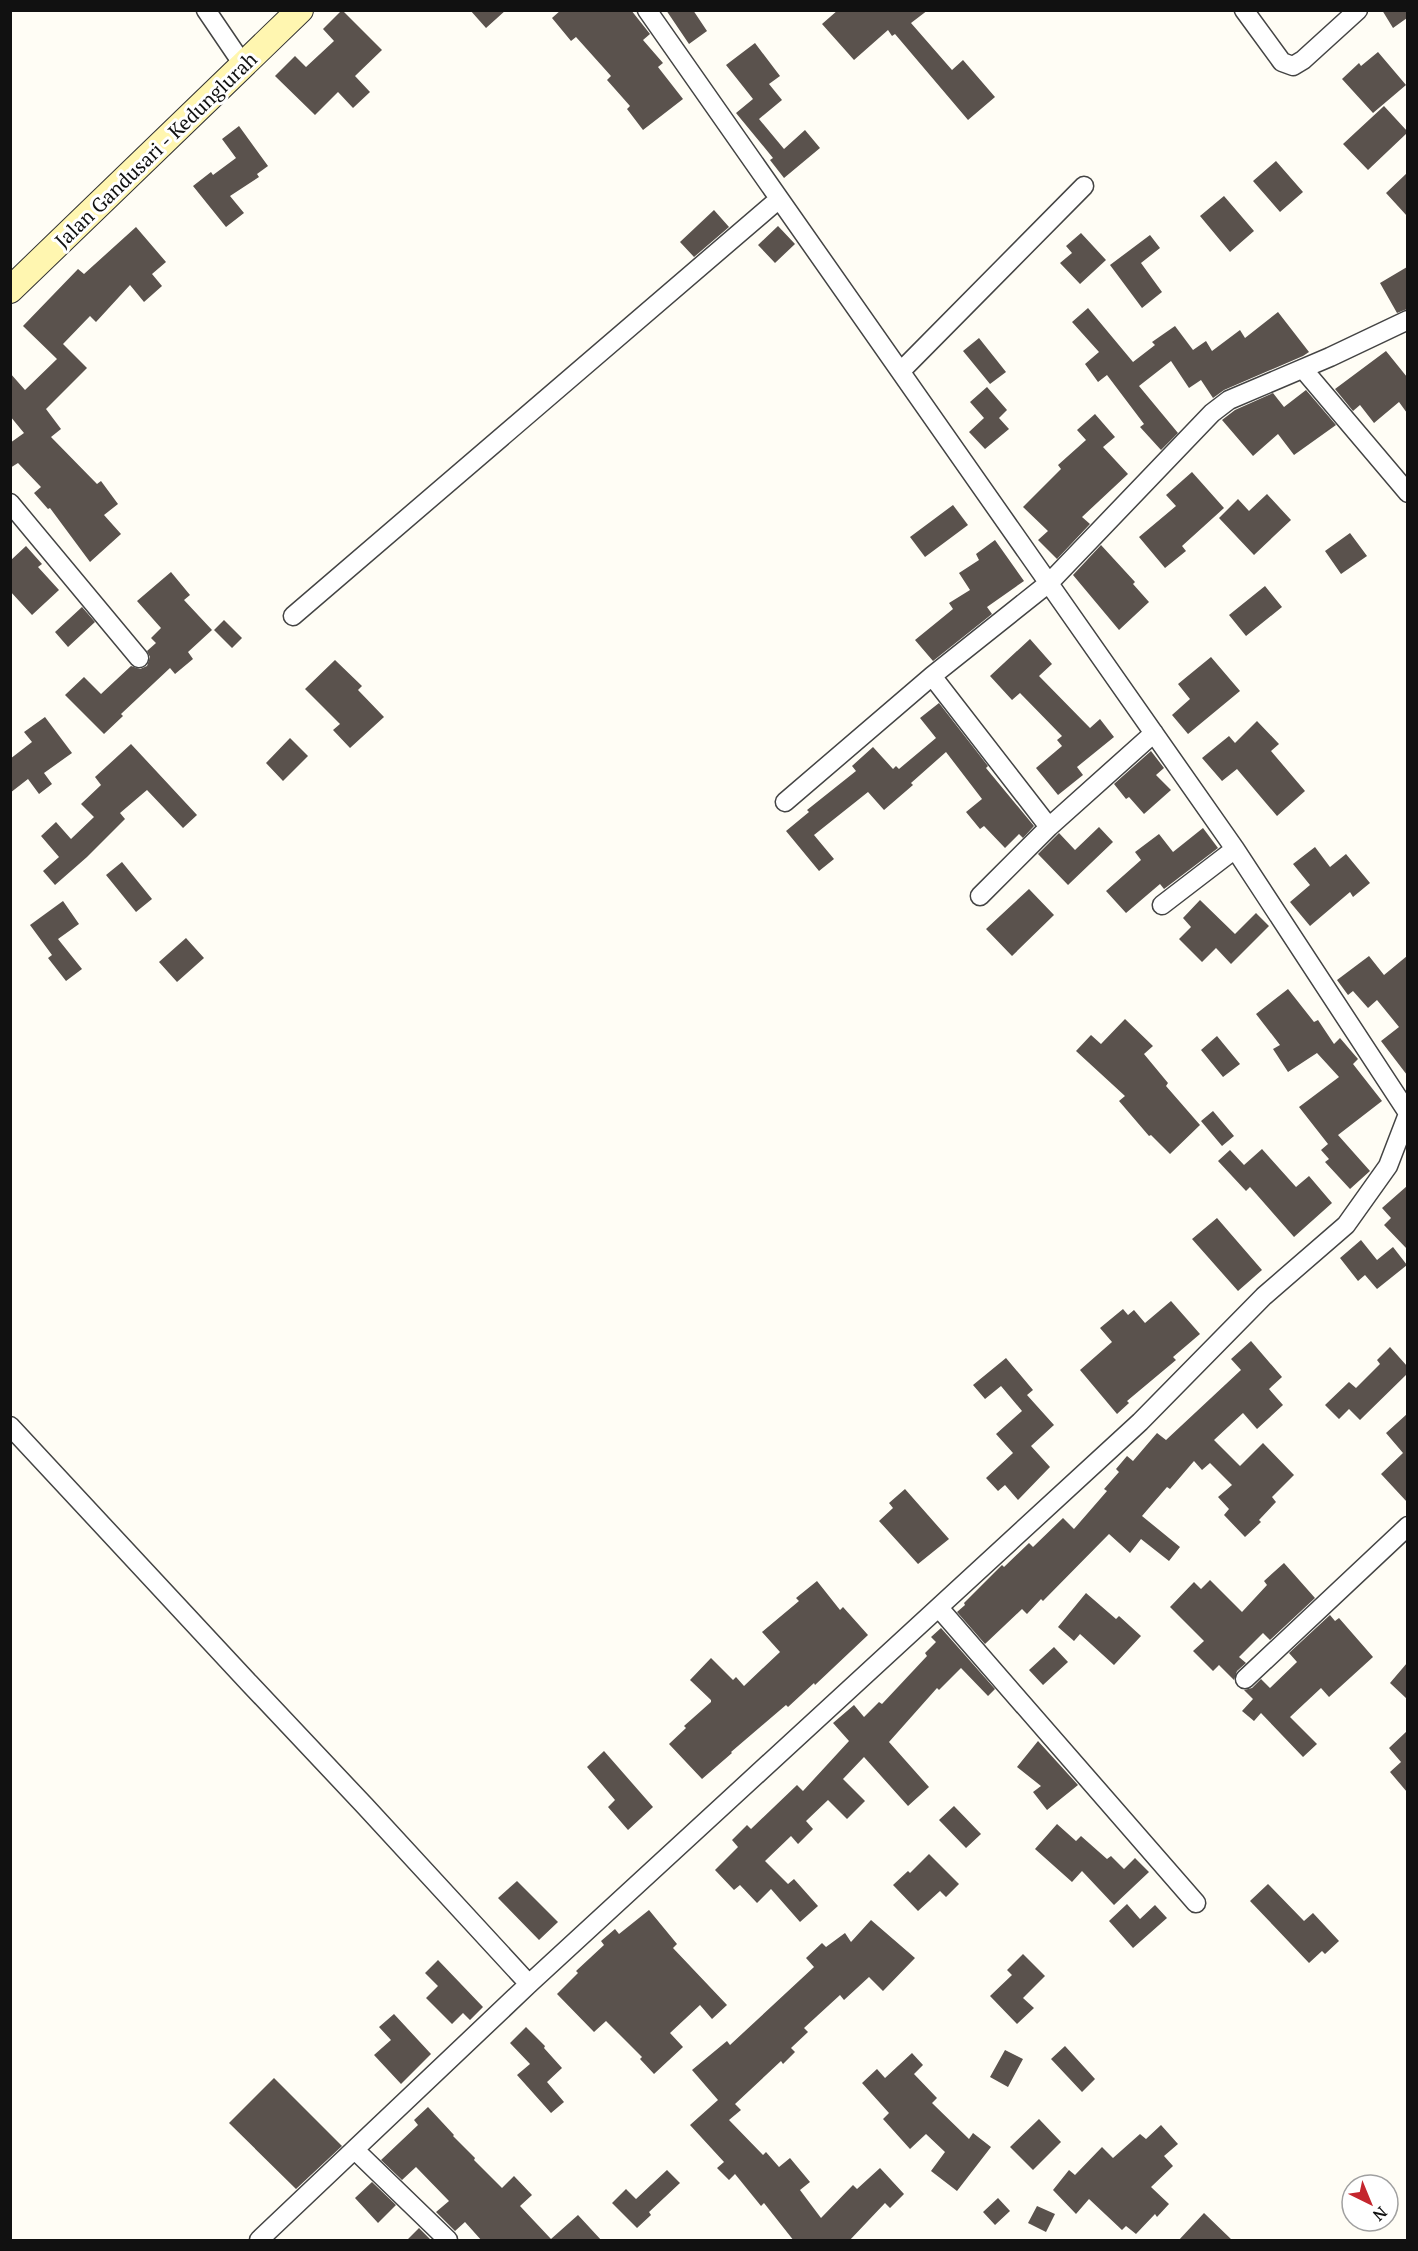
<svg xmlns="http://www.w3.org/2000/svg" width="1418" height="2251" viewBox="0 0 1418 2251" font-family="'PT Serif',serif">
<rect width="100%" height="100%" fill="#fffdf5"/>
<path fill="#5a524d" d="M342 10 382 50 355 76 370 92 353 108 338 92 315 115 275 76 295 56 306 67 334 41 323 29Z
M470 10H506L486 28Z
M561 10H631L650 34 643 40 663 63 658 67 683 99 643 130 627 109 630 106 607 80 611 76 576 37 571 41 552 18Z
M666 10H693L707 31 689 44Z
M838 10H928L911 23 952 70 963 60 995 97 968 120 895 34 892 36 888 30 854 60 822 24Z
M1382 10H1407V18L1393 28Z
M755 43 780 76 769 84 782 100 759 119 784 149 805 130 820 148 784 178 770 160 773 158 736 113 753 99 726 65Z
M1378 52 1406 85 1373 113 1342 79 1359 63 1361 66Z
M1384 106 1407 131V133L1368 170 1343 144Z
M239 126 268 166 257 174 259 177 230 196 244 213 226 227 193 186 211 172 213 175 236 158 222 139Z
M1276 161 1303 192 1280 212 1253 181Z
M1407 173V216L1386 193Z
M1224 196 1254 231 1230 252 1200 216Z
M714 210 729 227 694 257 680 242Z
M778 226 795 244 775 263 758 245Z
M136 227 166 262 152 274 162 286 144 302 130 285 96 322 90 316 63 344 87 368 46 409 61 429 51 437 97 484 101 481 118 504 104 515 121 534 90 562 50 508 48 509 34 493 41 487 18 463 10 468V443L24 433 10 416V373L25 390 57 359 23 326 78 269 84 274Z
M1081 233 1106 260 1080 284 1060 263 1072 253 1066 246Z
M1150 235 1160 248 1141 263 1162 292 1142 308 1110 265Z
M1407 267V309L1397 313 1380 283Z
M1088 308 1133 362 1155 345 1152 342 1175 326 1193 350 1206 341 1212 351 1240 330 1245 338 1278 312 1309 352 1303 356 1224 390 1213 398 1201 380 1189 388 1171 361 1139 386 1178 433 1161 450 1140 427 1144 424 1107 375 1098 382 1085 364 1099 352 1072 322Z
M979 338 1006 372 990 384 963 351Z
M1386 351 1407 377V413L1399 402 1374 423 1360 405 1353 411 1335 389Z
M987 387 1007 410 999 418 1009 429 985 449 969 432 984 418 970 402Z
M1306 390 1336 425 1294 455 1278 434 1253 456 1222 420 1235 410 1273 393 1284 407Z
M1095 414 1115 437 1103 447 1128 474 1082 517 1090 524 1057 559 1038 540 1048 531 1023 507 1061 469 1058 465 1086 440 1077 430Z
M1192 472 1224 508 1182 546 1186 551 1165 568 1139 537 1176 506 1166 495Z
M1267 494 1291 520 1254 555 1219 518 1238 499 1249 511Z
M953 505 968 525 925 557 910 537Z
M1350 533 1367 556 1341 574 1325 551Z
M995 540 1024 581 987 607 992 614 933 661 915 640 953 609 949 603 970 590 959 573 979 560 976 554Z
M1101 545 1135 582 1133 584 1149 602 1119 630 1073 575Z
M26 546 42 564 38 567 59 590 32 615 10 591V561Z
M171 572 190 595 184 600 212 630 188 652 193 659 175 674 170 668 121 714 123 716 104 734 65 695 84 677 101 694 131 666 140 669 147 666 150 657 147 651 156 643 151 638 161 628 137 601Z
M1265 586 1282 607 1246 636 1229 615Z
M82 607 95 622 68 647 55 632Z
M224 620 242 638 232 648 214 630Z
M1030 639 1052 664 1039 676 1090 728 1100 719 1114 737 1077 767 1083 775 1058 795 1036 768 1062 746 1057 740 1062 736 1020 693 1012 700 990 676Z
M1211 657 1240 691 1188 734 1172 715 1190 699 1178 684Z
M335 660 362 686 358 690 384 717 350 748 333 730 340 724 305 689Z
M939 703 988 766 986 768 1034 826 1023 838 1019 834 1005 848 984 826 980 829 966 812 982 799 946 752 911 783 913 785 884 810 868 792 814 835 834 859 819 871 786 831 809 812 807 810 856 771 852 766 873 747 893 769 896 766 899 769 936 738 920 718Z
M45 717 72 753 44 773 52 784 39 794 28 779 10 793V759L32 742 24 732Z
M1257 721 1279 744 1271 751 1305 791 1277 816 1237 769 1222 781 1202 758 1229 736 1235 743Z
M290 738 308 756 283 781 266 763Z
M131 744 197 815 183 828 147 790 120 813 125 819 87 857 55 885 43 871 59 857 41 836 56 822 71 839 94 817 81 804 101 785 95 777Z
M1151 751 1164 768 1156 775 1171 790 1144 814 1129 797 1126 799 1114 784Z
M1099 827 1113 842 1068 885 1038 854 1059 833 1075 850Z
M1203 828 1218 848 1164 889 1160 884 1126 913 1106 891 1141 860 1135 852 1159 834 1173 852Z
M1315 847 1330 867 1346 854 1370 883 1353 897 1350 892 1310 926 1290 902 1310 885 1293 864Z
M122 862 152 899 136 912 106 875Z
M1029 889 1054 915 1012 956 986 929Z
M1200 900 1235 934 1256 913 1269 926 1231 964 1216 948 1202 962 1179 939 1191 927 1183 918Z
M63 901 79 924 58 939 82 969 66 981 48 958 52 955 30 925Z
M186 938 204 958 177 982 159 962Z
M1369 956 1384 975 1407 956V1075L1381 1041 1399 1027 1377 1000 1368 1008 1353 991 1348 995 1337 980Z
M1288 989 1314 1022 1318 1020 1334 1044 1340 1038 1358 1059 1353 1064 1382 1101 1338 1135 1370 1171 1350 1189 1325 1162 1329 1159 1321 1150 1328 1144 1299 1107 1339 1077 1317 1053 1288 1072 1273 1049 1280 1045 1256 1014Z
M1125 1019 1153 1046 1144 1054 1168 1083 1166 1086 1200 1125 1170 1154 1151 1135 1149 1136 1119 1101 1125 1096 1076 1051 1091 1035 1101 1044Z
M1217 1036 1240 1064 1223 1077 1201 1050Z
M1213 1111 1234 1136 1222 1146 1201 1121Z
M1262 1149 1296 1187 1309 1176 1332 1203 1294 1237 1250 1187 1246 1191 1218 1161 1230 1150 1244 1165Z
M1407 1186V1249L1384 1225 1391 1218 1382 1208Z
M1217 1218 1262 1270 1238 1291 1192 1239Z
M1361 1240 1377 1260 1393 1247 1407 1265 1377 1289 1365 1275 1358 1281 1340 1258Z
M1171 1301 1200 1334 1173 1357 1176 1360 1127 1401 1129 1403 1117 1414 1080 1370 1112 1342 1100 1328 1123 1309 1128 1315 1134 1310 1145 1323Z
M1251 1341 1282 1377 1269 1389 1283 1405 1257 1429 1243 1413 1214 1440 1240 1466 1263 1443 1294 1475 1272 1497 1276 1502 1259 1520 1261 1522 1245 1537 1224 1515 1229 1509 1218 1497 1232 1485 1210 1463 1202 1470 1194 1461 1170 1489 1167 1487 1142 1516 1180 1547 1169 1561 1141 1539 1130 1553 1109 1534 1043 1601 1041 1599 1027 1614 1022 1609 985 1644 957 1612 965 1605 964 1603 1002 1565 1004 1567 1029 1543 1033 1547 1063 1518 1074 1529 1107 1491 1104 1489 1119 1472 1116 1469 1127 1456 1133 1461 1157 1433 1166 1440 1241 1370 1231 1359Z
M1390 1347 1407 1366V1374L1360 1420 1349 1409 1339 1419 1325 1405 1349 1382 1356 1388 1380 1364 1377 1360Z
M1006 1358 1033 1390 1027 1395 1054 1425 1031 1446 1050 1467 1018 1500 1005 1485 998 1491 986 1478 1013 1453 996 1434 1022 1411 1001 1386 985 1399 973 1385Z
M1407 1414V1502L1381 1474 1403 1453 1386 1433Z
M905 1489 949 1539 918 1564 879 1521 893 1508 889 1503Z
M1284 1563 1315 1598 1270 1640 1263 1633 1239 1657 1246 1663 1237 1671 1234 1680 1219 1665 1213 1671 1193 1651 1204 1641 1170 1607 1194 1582 1201 1589 1210 1580 1242 1612 1267 1585 1264 1581Z
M817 1581 840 1610 843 1607 868 1635 815 1685 814 1683 788 1707 786 1705 731 1752 732 1753 702 1779 669 1744 686 1728 684 1726 711 1702V1700L690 1680 711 1658 733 1680 736 1677 744 1686 780 1652 762 1632 799 1601 796 1598Z
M1086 1593 1116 1619 1119 1616 1141 1636 1114 1665 1080 1634 1074 1641 1058 1627Z
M1330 1615 1335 1621 1339 1618 1373 1657 1329 1697 1321 1688 1290 1717 1317 1744 1303 1757 1261 1713 1254 1721 1242 1711 1253 1699 1244 1690 1252 1688 1261 1679 1270 1688 1297 1662 1289 1653Z
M941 1628 995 1689 988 1696 961 1668 939 1690 937 1688 889 1742 929 1787 908 1806 864 1757 843 1779 865 1801 847 1819 828 1800 806 1821 813 1829 798 1844 791 1836 765 1861 788 1884 794 1879 818 1906 800 1922 771 1889 757 1903 740 1885 734 1890 715 1870 738 1847 732 1840 747 1825 751 1829 797 1785 803 1791 849 1741 833 1723 854 1705 864 1717 879 1702 882 1704 927 1656 925 1653 936 1642 931 1637Z
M1054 1647 1068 1662 1043 1685 1029 1670Z
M1407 1663V1699L1390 1683Z
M1407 1731V1792L1390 1772 1401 1762 1389 1748Z
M1038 1741 1078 1785 1047 1810 1033 1792 1041 1786 1017 1767Z
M604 1751 653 1807 628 1830 608 1807 615 1800 587 1767Z
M954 1806 981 1834 966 1848 939 1820Z
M1057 1824 1076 1841 1081 1836 1107 1859 1111 1856 1124 1869 1135 1858 1149 1872 1114 1905 1082 1871 1072 1882 1035 1849Z
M929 1854 959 1884 946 1897 940 1891 918 1911 893 1885 908 1871 910 1873Z
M517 1881 558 1922 539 1940 498 1898Z
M1268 1884 1304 1921 1313 1913 1339 1941 1325 1954 1322 1951 1309 1963 1250 1901Z
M1127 1904 1140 1919 1155 1905 1167 1918 1133 1948 1109 1921Z
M649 1910 677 1944 673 1948 727 2005 712 2019 700 2005 670 2033 683 2047 654 2074 640 2059 642 2057 606 2021 594 2032 557 1994 578 1973 576 1971 604 1945 601 1941 615 1929 619 1934Z
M871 1920 915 1958 883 1991 869 1977 844 2000 840 1995 804 2028 808 2032 791 2048 795 2052 783 2064 781 2061 735 2104 741 2110 729 2120 763 2155 766 2152 779 2167 790 2158 810 2182 800 2190 821 2218 853 2185 857 2189 880 2168 904 2194 890 2208 885 2203 849 2241H794L764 2203 761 2206 735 2174 729 2180 717 2168 724 2162 690 2125 718 2100 692 2070 727 2041 730 2045 814 1967 806 1958 822 1943 826 1947 845 1933 851 1942Z
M1023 1954 1045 1976 1023 1998 1034 2008 1017 2024 990 1996 1012 1975 1007 1970Z
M438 1960 483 2007 470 2020 463 2013 452 2024 426 1998 438 1986 425 1973Z
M394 2014 431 2054 401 2084 374 2055 391 2040 379 2027Z
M526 2027 545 2046 544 2048 562 2068 547 2082 564 2102 551 2113 517 2075 530 2064 510 2043Z
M1065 2046 1095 2079 1082 2092 1051 2059Z
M1005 2050 1023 2059 1008 2087 990 2077Z
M912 2053 923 2065 914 2074 937 2098 932 2103 969 2139 973 2133 991 2147 957 2191 931 2171 945 2152 926 2134 910 2149 883 2119 889 2113 862 2083 877 2069 885 2078Z
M274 2078 342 2146 296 2189 229 2123Z
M428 2107 454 2135 453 2136 475 2158 474 2160 502 2188 514 2176 532 2195 520 2206 551 2239 578 2215 602 2241H482L465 2222 455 2231 436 2212 449 2201 416 2167 402 2180 381 2160 418 2125 414 2120Z
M1039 2119 1061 2142 1033 2170 1010 2147Z
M1161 2125 1178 2144 1164 2156 1173 2166 1151 2187 1169 2204 1157 2217 1155 2214 1136 2234 1126 2226 1122 2230 1089 2199 1076 2214 1053 2190 1069 2170 1075 2175 1102 2147 1113 2158 1140 2134 1146 2139Z
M667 2170 680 2183 649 2212 651 2215 637 2228 612 2203 626 2189 636 2199Z
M372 2182 396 2205 378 2223 355 2198Z
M998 2198 1010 2211 995 2225 983 2212Z
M1037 2206 1055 2214 1046 2232 1028 2223Z
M1204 2213 1233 2241H1178Z
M419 2228 432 2241H406Z"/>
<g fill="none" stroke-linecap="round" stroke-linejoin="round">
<g stroke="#444" stroke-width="21">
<path id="street" d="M206 10 244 66
M647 10 1235 849 1408 1113
M1244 10 1282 62 1293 66 1303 60 1358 10
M1303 369 1408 493
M901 371 1084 186
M10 503 139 658
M293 616 779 199
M932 676 1049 827
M785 802 932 676 1050 582 1212 413 1229 400 1330 357 1408 320
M980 896 1049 827 1154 733
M1162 905 1235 849
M10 1426 250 1684 365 1806 529 1984
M939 1608 1196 1903
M1245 1679 1408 1526
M355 2150 448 2240
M259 2240 529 1984 1140 1422 1264 1296 1346 1225 1388 1166 1408 1114"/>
</g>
<g stroke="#333" stroke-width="28">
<path id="secondary" d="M10 290 300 10"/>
</g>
<use href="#street" stroke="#fff" stroke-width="18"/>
<use href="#secondary" stroke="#fff6b0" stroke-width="26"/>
</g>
<g text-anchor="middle" stroke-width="6" stroke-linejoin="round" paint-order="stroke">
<g font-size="20" fill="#111" stroke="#fff">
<text transform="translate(156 150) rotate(-44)" y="7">Jalan Gandusari - Kedunglurah</text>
</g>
</g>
<rect width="1418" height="2251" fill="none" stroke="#111111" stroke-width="24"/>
<g transform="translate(1370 2203) rotate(137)"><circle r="28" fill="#ffffff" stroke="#a0a0a0" stroke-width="1.5"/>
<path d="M0-4.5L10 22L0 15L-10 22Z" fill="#c4262e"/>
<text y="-9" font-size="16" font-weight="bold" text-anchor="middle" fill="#111111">N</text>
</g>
</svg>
